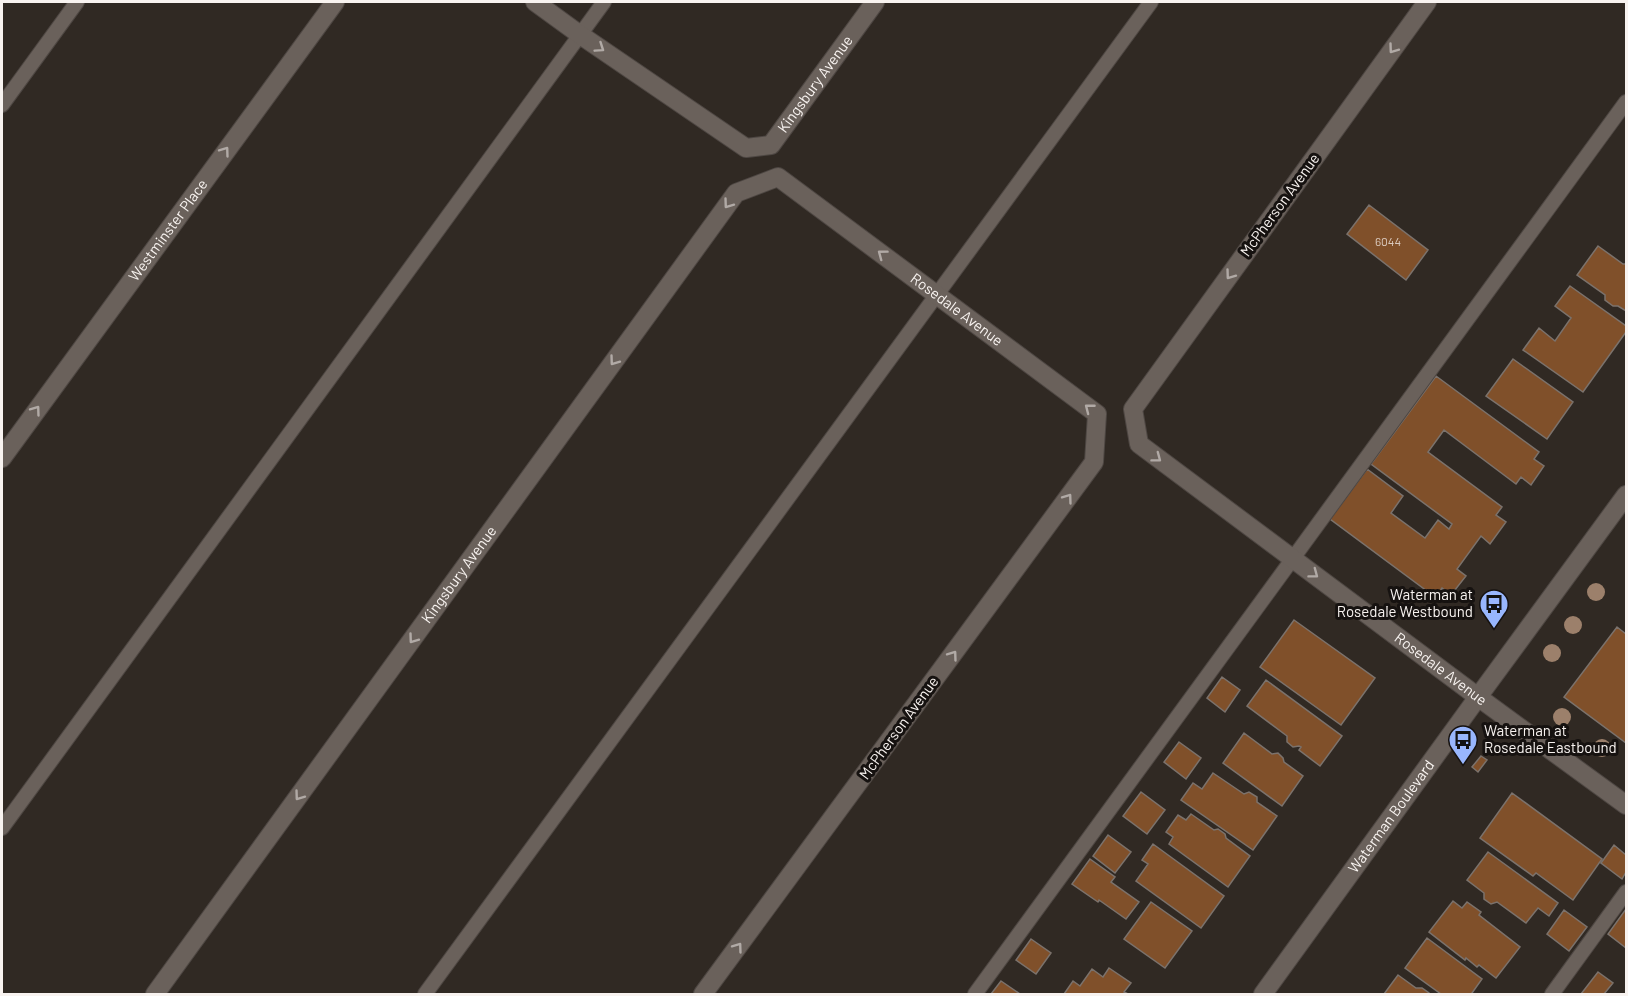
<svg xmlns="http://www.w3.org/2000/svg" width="1628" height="996" viewBox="0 0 1628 996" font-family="Barlow,sans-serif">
<rect width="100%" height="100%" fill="#302923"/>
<path fill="#80502a" stroke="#7b726c" stroke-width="1.5" d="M1369 205 1428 250 1406 280 1347 234Z
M1598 246 1623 264H1626V311L1618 306H1613L1605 300V295L1577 275Z
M1570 286 1626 326V332L1583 392 1523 350 1539 328 1555 341 1571 318 1555 306Z
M1513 359 1573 402 1547 439 1486 396Z
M1436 376 1539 452 1534 459 1544 466 1531 485 1521 477 1516 484 1444 430 1428 452 1502 507 1496 515 1506 522 1490 544 1481 536 1457 569 1466 576 1451 595 1442 588 1435 597 1330 519 1367 469 1403 496 1391 513 1425 538 1438 520 1449 529 1452 524 1371 464Z
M1294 620 1375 678 1341 725 1260 667Z
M1617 627 1626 634V743L1564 697Z
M1222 677 1240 690 1225 712 1207 698Z
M1266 680 1342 736 1320 766 1299 750 1301 747 1299 746 1293 747 1287 742V736L1247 706Z
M1244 733 1272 754 1278 753 1283 758 1284 762 1303 776 1282 806 1223 763Z
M1179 742 1201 758 1186 779 1164 762Z
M1481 756 1487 760 1478 772 1472 767Z
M1213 773 1244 794 1249 792 1257 797V802L1277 816 1253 850 1181 800 1193 783 1202 789Z
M1141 792 1165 810 1147 834 1123 816Z
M1512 793 1602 859 1573 900 1536 873 1533 876 1480 838Z
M1191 814 1214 830 1218 829 1225 834 1226 838 1250 856 1228 887 1169 844 1173 837 1166 832 1178 815 1186 820Z
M1108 835 1131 852 1115 873 1093 856Z
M1153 844 1224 896 1201 928 1136 881 1148 864 1142 860Z
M1614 845 1626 855V872L1622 879 1601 863Z
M1488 852 1558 903 1549 916 1538 908 1526 923 1497 902 1491 904 1484 899V893L1467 880Z
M1090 859 1115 877 1111 882 1139 902 1126 919 1099 900 1098 902 1072 884Z
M1453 901 1462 908 1467 902 1481 912 1479 915 1520 947 1496 978 1479 965 1477 967 1466 958 1465 960 1429 932Z
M1151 902 1192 931 1165 968 1124 939Z
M1626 909V948L1608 934Z
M1564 910 1587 927 1569 951 1547 934Z
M1427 938 1482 979 1472 993 1474 994H1441L1405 968Z
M1031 939 1051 953 1036 974 1016 960Z
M1109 968 1131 983 1124 992 1128 994H1064L1073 981 1080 986 1092 969 1103 977Z
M1598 972 1613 983 1604 994H1581Z
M1398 975 1416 988H1422L1429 993V994H1384Z
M1001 981 1020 994H991Z"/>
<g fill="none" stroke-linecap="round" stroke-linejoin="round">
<g stroke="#4e4743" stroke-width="16">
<path id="service" d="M2 105 77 2
M2 828 604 2
M425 994 1151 2
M975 994 1626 102
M1552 994 1626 892"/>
</g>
<g stroke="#4e4743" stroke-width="20">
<g id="minor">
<path id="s1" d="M535 2 579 34 746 148 771 145 875 2"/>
<path id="s2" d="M1427 2 1133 409 1139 444 1478 697 1626 805"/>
<path id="s3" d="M2 458 335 2"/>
<path id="s4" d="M155 994 736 193 778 177 1097 414 1094 462 703 994"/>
<path id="s5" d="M1263 994 1478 697 1626 495"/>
</g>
</g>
<use href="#service" stroke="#6a615b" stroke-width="14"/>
<use href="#minor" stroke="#6a615b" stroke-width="18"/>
</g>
<g fill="#9c806b">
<circle cx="1596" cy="592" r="9"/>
<circle cx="1573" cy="625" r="9"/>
<circle cx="1552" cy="653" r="9"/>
<circle cx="1562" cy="717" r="9"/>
<circle cx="1602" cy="748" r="9"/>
</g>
<defs><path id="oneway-chevron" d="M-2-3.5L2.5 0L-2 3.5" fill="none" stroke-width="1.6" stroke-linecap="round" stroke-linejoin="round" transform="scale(1.5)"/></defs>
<g stroke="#b1aaa6">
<use href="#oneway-chevron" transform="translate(600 48) rotate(34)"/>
<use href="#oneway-chevron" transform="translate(1393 49) rotate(126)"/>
<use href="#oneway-chevron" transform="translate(225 151) rotate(-54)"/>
<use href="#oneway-chevron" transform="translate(728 204) rotate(126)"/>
<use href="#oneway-chevron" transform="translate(882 254) rotate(-143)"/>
<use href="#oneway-chevron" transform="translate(1230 275) rotate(126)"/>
<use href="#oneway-chevron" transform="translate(614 361) rotate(126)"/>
<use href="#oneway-chevron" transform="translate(1089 408) rotate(-142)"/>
<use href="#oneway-chevron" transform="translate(36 410) rotate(-54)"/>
<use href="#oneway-chevron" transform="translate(1157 458) rotate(37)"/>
<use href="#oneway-chevron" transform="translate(1068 498) rotate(-54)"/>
<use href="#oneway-chevron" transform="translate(1314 574) rotate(37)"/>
<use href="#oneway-chevron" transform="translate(413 639) rotate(126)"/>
<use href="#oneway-chevron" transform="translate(953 655) rotate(-54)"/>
<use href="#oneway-chevron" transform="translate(299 796) rotate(126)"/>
<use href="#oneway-chevron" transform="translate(738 947) rotate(-54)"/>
</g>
<defs>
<g id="bus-pin" transform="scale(1.5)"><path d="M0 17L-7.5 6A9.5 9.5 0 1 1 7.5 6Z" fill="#98b6fd" stroke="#161210"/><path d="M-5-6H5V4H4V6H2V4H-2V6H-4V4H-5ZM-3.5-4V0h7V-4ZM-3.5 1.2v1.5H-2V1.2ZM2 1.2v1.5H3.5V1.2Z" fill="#111"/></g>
</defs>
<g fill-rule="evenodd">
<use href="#bus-pin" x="1494" y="604"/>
<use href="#bus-pin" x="1463" y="740"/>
</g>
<g text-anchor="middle" stroke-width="6" stroke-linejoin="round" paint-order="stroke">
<g font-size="12" fill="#dacabe">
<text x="1388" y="246">6044</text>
</g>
<g font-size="15" fill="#f8f3f0" stroke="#161210">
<text dy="5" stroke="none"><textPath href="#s1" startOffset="357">Kingsbury Avenue</textPath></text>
<text transform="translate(1280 205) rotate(-54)" y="5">McPherson Avenue</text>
<text dy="5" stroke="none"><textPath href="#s3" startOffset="282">Westminster Place</textPath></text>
<text dy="5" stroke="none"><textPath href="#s4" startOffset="1257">Rosedale Avenue</textPath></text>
<text dy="5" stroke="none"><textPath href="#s4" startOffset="518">Kingsbury Avenue</textPath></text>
<text dy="5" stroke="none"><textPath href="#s2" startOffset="914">Rosedale Avenue</textPath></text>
<text transform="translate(899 728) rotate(-54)" y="5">McPherson Avenue</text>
<text dy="5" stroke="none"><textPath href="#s5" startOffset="219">Waterman Boulevard</textPath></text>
</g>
<g font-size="15" fill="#f8f3f0" stroke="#161210" text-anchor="end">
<text x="1473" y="600">Waterman at<tspan x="1473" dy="17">Rosedale Westbound</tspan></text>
<text x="1484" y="736" text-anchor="start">Waterman at<tspan x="1484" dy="17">Rosedale Eastbound</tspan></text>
</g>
</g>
<rect width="1628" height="996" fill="none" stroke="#f8f3f0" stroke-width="6"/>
</svg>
